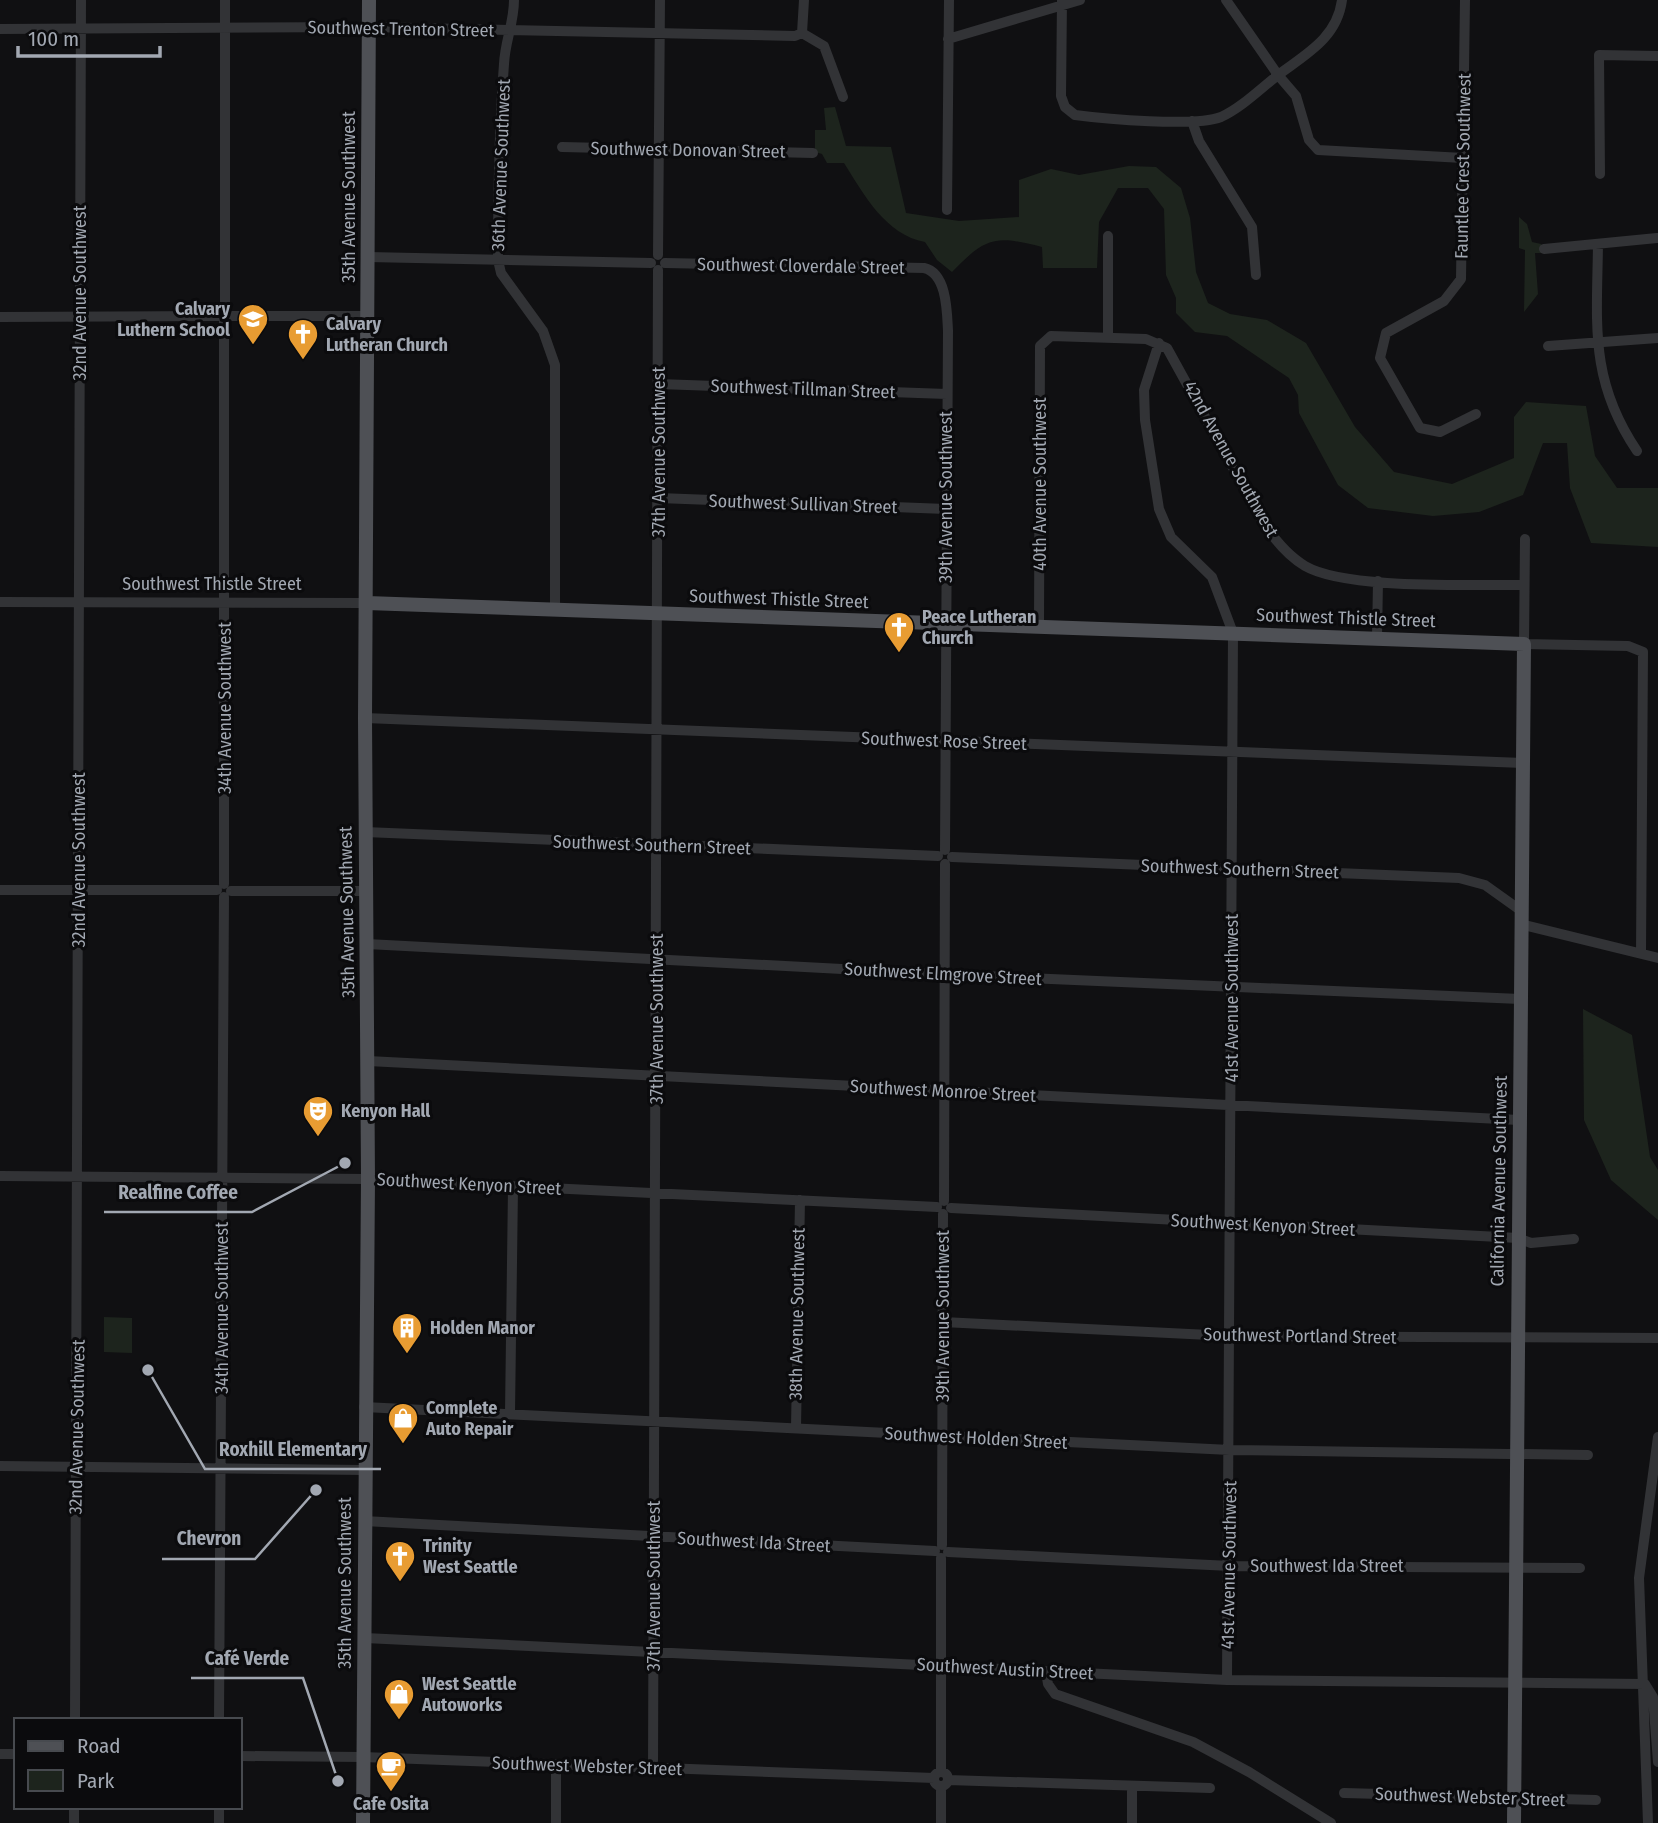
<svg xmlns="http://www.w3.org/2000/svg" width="1658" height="1823" viewBox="0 0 1658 1823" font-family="'Fira Sans Condensed',sans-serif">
<rect width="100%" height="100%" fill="#101012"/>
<path fill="#1d241d" d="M835 107 846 146 891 147 906 213 959 221 1019 217V180L1051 169 1079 175 1129 166 1156 167 1181 188 1190 218 1196 272 1208 303 1230 314 1267 320 1306 343 1355 427 1394 472 1452 484 1514 458V417L1526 402 1586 406 1595 456 1617 488H1658V547L1591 543 1570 488 1567 443H1543L1523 495 1479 512 1433 516 1368 508 1338 485 1299 413 1298 395 1289 378 1227 336 1195 332 1176 313V298L1166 275 1164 209 1148 188H1118L1099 222 1097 268H1043L1042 247C995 235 986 237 952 272L937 260 925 242C886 235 864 195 844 163H827L822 154 815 152V130H826L824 108Z
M1519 217 1527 224 1532 242 1541 244 1542 253H1535L1538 294 1524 312 1525 250 1519 248Z
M1583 1009 1632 1035 1650 1157 1658 1170V1220L1611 1180 1584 1120Z
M104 1317 132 1318V1353L104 1352Z"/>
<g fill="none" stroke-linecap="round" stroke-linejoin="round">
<path stroke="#323336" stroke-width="10" d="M514 0C514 23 505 41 504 64 499 129 498 194 498 260L501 273 543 331 555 365V610
M1062 0 1061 96 1065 107 1075 115C1105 119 1195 127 1221 117 1241 108 1260 89 1278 75L1296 96 1309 140 1318 150 1463 158
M1226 0 1278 75C1306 54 1337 38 1342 0
M1465 0 1461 279 1444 301 1386 333 1380 358 1420 428 1440 432 1476 414
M0 29 368 27 795 36 802 33
M802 33 824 46 843 97
M802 33 804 0
M948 39 1080 0
M1192 121 1199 141 1252 227 1256 275
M562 147 813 153
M1600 174 1599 55 1658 56
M947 210 949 0
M1598 244C1597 324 1589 380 1637 451
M1544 249 1657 238
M658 255 660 0
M368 257 651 263
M665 263 924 268C947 273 947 312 948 331L945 850
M225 309V0
M232 316H368
M0 317 218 316
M1108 337V236
M1159 343 1144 390 1145 420 1159 509 1171 537 1212 577 1233 633 1227 1680
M1548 346 1658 338
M659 384 947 394
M659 498 946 509
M1525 539 1524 644 1628 646 1643 652 1641 953
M0 602 367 603
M1039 626 1040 346 1051 336 1146 339 1167 348 1264 524C1275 540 1288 556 1305 566 1346 590 1473 584 1524 585
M1377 638 1378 581
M365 718 1523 763
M365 832 938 856
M952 857 1459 878 1485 885 1520 910
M224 884V322
M0 890H217
M231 891H366
M1520 924 1658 958
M367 944 936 974 1520 999
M368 1061 1519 1120
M0 1176 368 1179 937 1207
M944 1201 945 864
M951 1208 1518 1238 1531 1243 1574 1239
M943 1322 1230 1336 1658 1338
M364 1407 1230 1450 1588 1455
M510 1413 513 1187
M796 1428 800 1200
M0 1466 364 1470
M364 1521 935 1551
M942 1545 943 1214
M948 1552 1230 1566 1580 1568
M365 1638 1227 1680 1645 1684
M1046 1672 1048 1684 1055 1694 1193 1742 1249 1772 1331 1823
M1645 1684 1653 1697 1658 1762
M75 1720 81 0
M219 1720 224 897
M0 1754H16
M240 1756 363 1757 934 1778
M653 1768 658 270
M934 1779a7 7 0 1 1 14 0a7 7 0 1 1-14 0Z
M941 1772V1558
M948 1780 1210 1788
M1132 1788V1823
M1344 1793 1596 1800
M74 1807V1823
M219 1807V1823
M556 1823V1765
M941 1823V1786
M1648 1823 1639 1578 1658 1437"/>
<path stroke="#4e5055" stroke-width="14" d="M367 603 1524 644 1514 1823
M363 1823 368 1179 365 718 369 0"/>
</g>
<defs>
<g id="school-pin" transform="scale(1.575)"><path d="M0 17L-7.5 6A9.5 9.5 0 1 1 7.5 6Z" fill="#e89c32" stroke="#0b0b0d"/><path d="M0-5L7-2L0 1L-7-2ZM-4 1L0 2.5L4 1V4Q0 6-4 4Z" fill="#fff"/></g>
<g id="church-pin" transform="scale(1.575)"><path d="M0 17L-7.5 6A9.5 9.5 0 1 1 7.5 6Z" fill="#e89c32" stroke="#0b0b0d"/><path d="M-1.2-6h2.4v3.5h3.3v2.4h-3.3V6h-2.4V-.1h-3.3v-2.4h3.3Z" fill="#fff"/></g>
<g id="theatre-pin" transform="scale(1.575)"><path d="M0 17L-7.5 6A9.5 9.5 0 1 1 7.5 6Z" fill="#e89c32" stroke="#0b0b0d"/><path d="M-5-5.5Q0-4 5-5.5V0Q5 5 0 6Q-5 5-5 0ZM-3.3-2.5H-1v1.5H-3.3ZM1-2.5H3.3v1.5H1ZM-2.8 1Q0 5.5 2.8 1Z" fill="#fff"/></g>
<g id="building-pin" transform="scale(1.575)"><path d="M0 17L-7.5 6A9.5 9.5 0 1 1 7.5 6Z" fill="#e89c32" stroke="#0b0b0d"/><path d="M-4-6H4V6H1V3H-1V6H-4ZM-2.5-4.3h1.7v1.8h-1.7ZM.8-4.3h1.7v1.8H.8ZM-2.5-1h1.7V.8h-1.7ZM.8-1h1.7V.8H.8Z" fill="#fff"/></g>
<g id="shop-pin" transform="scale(1.575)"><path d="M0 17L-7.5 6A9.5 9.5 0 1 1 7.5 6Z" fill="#e89c32" stroke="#0b0b0d"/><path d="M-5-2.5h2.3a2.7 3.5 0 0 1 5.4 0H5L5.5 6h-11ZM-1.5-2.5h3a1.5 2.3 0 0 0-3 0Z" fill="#fff"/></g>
<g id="cafe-pin" transform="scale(1.575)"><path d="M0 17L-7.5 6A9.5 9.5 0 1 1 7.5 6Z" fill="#e89c32" stroke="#0b0b0d"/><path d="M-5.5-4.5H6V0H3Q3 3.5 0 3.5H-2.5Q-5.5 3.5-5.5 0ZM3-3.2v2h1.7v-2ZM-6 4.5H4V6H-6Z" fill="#fff"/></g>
</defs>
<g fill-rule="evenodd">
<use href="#school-pin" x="253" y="319"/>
<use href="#church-pin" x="303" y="334"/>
<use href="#church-pin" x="899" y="627"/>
<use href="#theatre-pin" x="318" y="1111"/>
<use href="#building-pin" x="407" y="1328"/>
<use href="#shop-pin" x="403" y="1418"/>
<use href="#church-pin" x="400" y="1556"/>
<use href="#shop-pin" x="399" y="1694"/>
<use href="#cafe-pin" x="391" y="1766"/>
</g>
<g text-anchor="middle" stroke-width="6" stroke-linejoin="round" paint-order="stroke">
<g font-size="18" fill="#a2a8b2" stroke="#0b0b0d">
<text transform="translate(401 29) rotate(1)" y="6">Southwest Trenton Street</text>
<text transform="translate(688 150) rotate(1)" y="6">Southwest Donovan Street</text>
<text transform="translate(501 165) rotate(-88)" y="6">36th Avenue Southwest</text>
<text transform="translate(1463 166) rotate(-89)" y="6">Fauntlee Crest Southwest</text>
<text transform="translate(349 197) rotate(-90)" y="6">35th Avenue Southwest</text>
<text transform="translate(801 266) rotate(1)" y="6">Southwest Cloverdale Street</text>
<text transform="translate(80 293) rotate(-90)" y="6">32nd Avenue Southwest</text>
<text transform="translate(803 389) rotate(2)" y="6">Southwest Tillman Street</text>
<text transform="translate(659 452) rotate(-90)" y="6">37th Avenue Southwest</text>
<text transform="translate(1231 459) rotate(61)" y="6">42nd Avenue Southwest</text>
<text transform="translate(1040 484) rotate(-90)" y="6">40th Avenue Southwest</text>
<text transform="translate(946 497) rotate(-90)" y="6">39th Avenue Southwest</text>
<text transform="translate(803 504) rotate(2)" y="6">Southwest Sullivan Street</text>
<text x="212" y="590">Southwest Thistle Street</text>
<text transform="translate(779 599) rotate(2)" y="6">Southwest Thistle Street</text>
<text transform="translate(1346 618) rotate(2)" y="6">Southwest Thistle Street</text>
<text transform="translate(225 708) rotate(-90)" y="6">34th Avenue Southwest</text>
<text transform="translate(944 741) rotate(2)" y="6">Southwest Rose Street</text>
<text transform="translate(652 845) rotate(2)" y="6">Southwest Southern Street</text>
<text transform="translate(79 860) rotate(-90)" y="6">32nd Avenue Southwest</text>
<text transform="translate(1240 869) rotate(2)" y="6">Southwest Southern Street</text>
<text transform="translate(347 912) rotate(-91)" y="6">35th Avenue Southwest</text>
<text transform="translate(943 974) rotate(3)" y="6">Southwest Elmgrove Street</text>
<text transform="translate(1232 998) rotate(-90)" y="6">41st Avenue Southwest</text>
<text transform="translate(657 1019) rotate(-90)" y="6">37th Avenue Southwest</text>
<text transform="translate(943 1091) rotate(3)" y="6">Southwest Monroe Street</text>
<text transform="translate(1499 1181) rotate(-89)" y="6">California Avenue Southwest</text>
<text transform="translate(469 1184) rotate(3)" y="6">Southwest Kenyon Street</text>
<text transform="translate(1263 1225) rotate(3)" y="6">Southwest Kenyon Street</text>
<text transform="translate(222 1308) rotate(-90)" y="6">34th Avenue Southwest</text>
<text transform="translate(797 1314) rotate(-89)" y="6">38th Avenue Southwest</text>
<text transform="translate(943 1316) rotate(-90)" y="6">39th Avenue Southwest</text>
<text transform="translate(1300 1336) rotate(1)" y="6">Southwest Portland Street</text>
<text transform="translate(77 1427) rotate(-89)" y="6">32nd Avenue Southwest</text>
<text transform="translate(976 1438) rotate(3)" y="6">Southwest Holden Street</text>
<text transform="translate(754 1542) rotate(3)" y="6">Southwest Ida Street</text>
<text transform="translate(1229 1565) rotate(-89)" y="6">41st Avenue Southwest</text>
<text x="1327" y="1572">Southwest Ida Street</text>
<text transform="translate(345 1583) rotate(-90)" y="6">35th Avenue Southwest</text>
<text transform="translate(654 1586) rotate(-90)" y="6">37th Avenue Southwest</text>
<text transform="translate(1005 1669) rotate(3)" y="6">Southwest Austin Street</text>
<text transform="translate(587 1766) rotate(2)" y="6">Southwest Webster Street</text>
<text transform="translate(1470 1797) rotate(2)" y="6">Southwest Webster Street</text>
</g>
<g font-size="18" font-weight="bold" fill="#a2a8b2" stroke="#0b0b0d" text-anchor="start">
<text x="230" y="315" text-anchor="end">Calvary<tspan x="230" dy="21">Luthern School</tspan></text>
<text x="326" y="330">Calvary<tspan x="326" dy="21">Lutheran Church</tspan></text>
<text x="922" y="623">Peace Lutheran<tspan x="922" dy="21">Church</tspan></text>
<text x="341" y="1117">Kenyon Hall</text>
<text x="430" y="1334">Holden Manor</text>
<text x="426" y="1414">Complete<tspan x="426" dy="21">Auto Repair</tspan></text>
<text x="423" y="1552">Trinity<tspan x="423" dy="21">West Seattle</tspan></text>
<text x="422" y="1690">West Seattle<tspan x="422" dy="21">Autoworks</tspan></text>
<text x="391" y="1810" text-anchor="middle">Cafe Osita</text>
</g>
</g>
<path fill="none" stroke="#a2a8b2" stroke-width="2.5" d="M345 1163L252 1212H104M148 1370L205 1469H381M316 1490L255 1559H162M338 1781L303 1678H191"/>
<g fill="#a2a8b2" stroke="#0b0b0d" stroke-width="2.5">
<circle cx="345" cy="1163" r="7"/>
<circle cx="148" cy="1370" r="7"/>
<circle cx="316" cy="1490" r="7"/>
<circle cx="338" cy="1781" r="7"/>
</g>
<g font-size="19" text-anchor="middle" font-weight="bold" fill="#a2a8b2" stroke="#0b0b0d" stroke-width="6" stroke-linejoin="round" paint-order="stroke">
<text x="178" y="1199">Realfine Coffee</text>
<text x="293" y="1456">Roxhill Elementary</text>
<text x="209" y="1545">Chevron</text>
<text x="247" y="1665">Café Verde</text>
</g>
<rect x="14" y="1718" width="228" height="91" fill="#0b0b0d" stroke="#474a4f" stroke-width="2"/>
<rect x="28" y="1741" width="35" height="10" fill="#4e5055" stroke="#474a4f" stroke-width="2"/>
<text x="77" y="1753" font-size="21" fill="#a2a8b2">Road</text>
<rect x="28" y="1770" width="35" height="21" fill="#1d241d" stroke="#474a4f" stroke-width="2"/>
<text x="77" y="1788" font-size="21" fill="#a2a8b2">Park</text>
<path d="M18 46v10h142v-10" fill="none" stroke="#a2a8b2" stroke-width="3.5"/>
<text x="28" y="46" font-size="21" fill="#a2a8b2" stroke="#0b0b0d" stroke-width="5" paint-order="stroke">100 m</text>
</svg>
